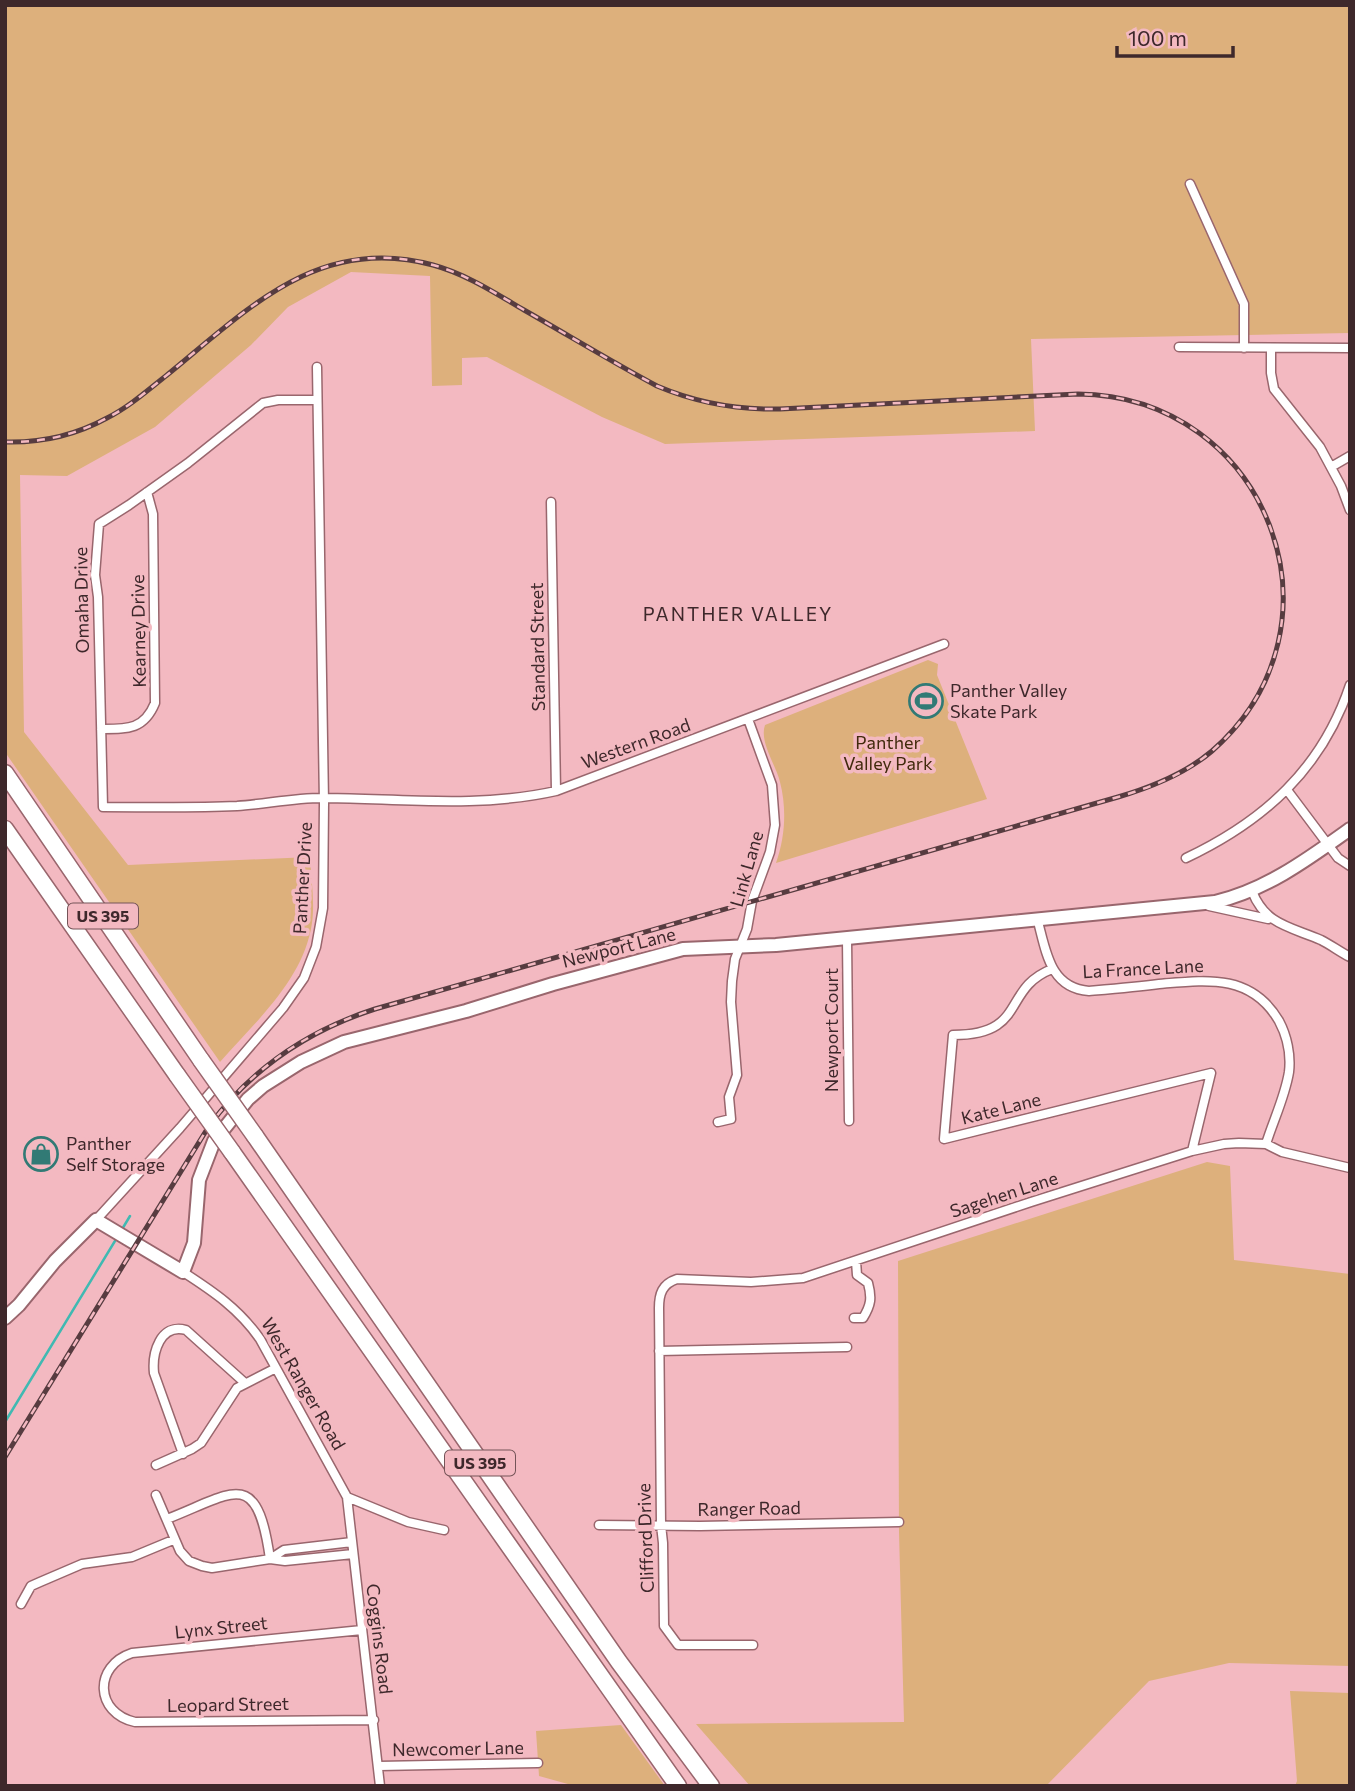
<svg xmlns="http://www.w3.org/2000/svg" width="1355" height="1791" viewBox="0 0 1355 1791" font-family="Commissioner,sans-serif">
<rect width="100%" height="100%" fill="#f3b9c1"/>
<path fill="#ddb07c" d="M5 5H1350V333L1031 339 1035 431 665 444 602 417 487 357 462 358V385L432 386 430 276 351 272 288 307 251 345 155 427 67 476 20 475 24 732 128 865 310 857C311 878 315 902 312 923 304 979 256 1021 220 1062L5 752Z
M928 660 938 664 937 675 987 799 776 863C785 838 787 809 780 782 776 765 759 742 765 725Z
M1207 1162 1230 1166 1234 1260 1350 1274V1666L1229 1663 1149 1681 1046 1786H750L696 1724 904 1722 899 1532 898 1261Z
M1290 1691 1350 1693V1786H1295L1297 1781Z
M621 1725 665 1786H575L539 1776 536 1731Z"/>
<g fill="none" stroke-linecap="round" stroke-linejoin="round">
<path stroke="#40b9b2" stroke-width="2.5" d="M121 1231 130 1216
M5 1422 118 1236"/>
<g stroke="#99666d" stroke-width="11">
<path id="street" d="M1190 184 1244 304V348
M1179 347 1350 348
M1271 348V373L1274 389 1320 447 1341 486 1350 510
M316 400H278L263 403 188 463 129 505 99 524 95 575 98 597 103 807C148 807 192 808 237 806 267 804 297 797 327 798 405 799 480 808 556 791L944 644
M1331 467 1350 456
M551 502 556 791
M101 729C127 729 144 730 155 703L153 514 147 492
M1287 790 1338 858 1350 866
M1186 858C1264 821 1322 769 1350 685
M1252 891C1265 925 1291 927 1321 940 1331 945 1340 952 1350 957
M1209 906 1268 919
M1037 918C1046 950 1049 988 1089 991 1112 989 1136 987 1159 984 1205 980 1251 973 1279 1021 1287 1036 1291 1055 1289 1072 1285 1097 1273 1121 1266 1144
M847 939 849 1121
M1052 969C1001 989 1028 1035 953 1035L944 1139 1211 1073 1192 1151
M718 1122 731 1119 729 1097 737 1075 731 1002 732 981 735 959 747 929 752 901 770 852 775 825 772 785 748 719
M96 1220 180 1128 283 1008 304 978 316 947 323 908 324 803 317 367
M183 1272C214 1292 239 1309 260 1339L347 1497 380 1786
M854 1318H863C871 1305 872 1298 868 1283L857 1275 856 1261
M659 1351 847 1347
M183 1454 154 1373C152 1353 160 1323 186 1330L245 1383
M156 1465 192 1449 201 1443 237 1388 276 1368
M156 1495 180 1551 189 1561 202 1566 212 1568 270 1559 285 1561 353 1554
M347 1497 408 1522 444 1530
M167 1519C234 1493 257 1466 270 1559
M599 1525 700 1526 899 1522
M270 1559 284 1550 352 1542
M21 1604 31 1586 40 1582 82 1564 132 1557 173 1540
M362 1630 132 1653C93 1666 95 1713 135 1722L374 1720
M753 1645H678L664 1626 663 1543 661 1525 659 1308C659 1294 662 1284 677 1279L751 1282 803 1278 1031 1202 1192 1151 1224 1144 1239 1143 1266 1144 1282 1152 1350 1168
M379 1766 538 1763"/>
</g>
<g stroke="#99666d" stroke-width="16">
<path id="secondary" d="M5 1318 19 1305 55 1261 96 1220 183 1272 194 1243 199 1180 214 1141 248 1099 263 1086 301 1062 344 1042 466 1011 553 984 683 949 776 945 1215 902C1266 890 1308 859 1350 829"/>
</g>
<g stroke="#99666d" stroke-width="19">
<path id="highway" d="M5 773 201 1060
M5 829 177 1075
M255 1136 619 1662 711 1786
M232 1152 678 1786"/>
</g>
<use href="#street" stroke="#fff" stroke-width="8"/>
<use href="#secondary" stroke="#fff" stroke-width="12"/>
<use href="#highway" stroke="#fff" stroke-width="16"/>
<g stroke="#573c40" stroke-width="5">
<path id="rail" d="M5 442C41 443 76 435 107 418 129 407 148 390 167 375 248 309 319 234 433 265 466 274 495 293 524 310 568 335 612 362 657 386 697 403 736 410 780 409L1078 394C1268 396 1355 626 1212 751 1185 774 1152 787 1118 797L375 1009C307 1031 252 1068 209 1126L5 1457"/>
</g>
<use href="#rail" stroke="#f3b9c1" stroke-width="2.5" stroke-dasharray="8" stroke-linecap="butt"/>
<g stroke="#99666d" stroke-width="19" stroke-linecap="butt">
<path id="highway-bridge" d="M201 1060 255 1136
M177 1075 232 1152"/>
</g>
<use href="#highway-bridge" stroke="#fff" stroke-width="16"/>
</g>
<defs>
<g id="stadium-ring" transform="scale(1.75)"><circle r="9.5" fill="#f3b9c1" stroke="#317a75" stroke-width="1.5"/><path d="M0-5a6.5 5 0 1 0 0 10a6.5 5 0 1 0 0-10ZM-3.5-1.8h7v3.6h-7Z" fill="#317a75"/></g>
<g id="shop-ring" transform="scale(1.75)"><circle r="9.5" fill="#f3b9c1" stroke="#317a75" stroke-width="1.5"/><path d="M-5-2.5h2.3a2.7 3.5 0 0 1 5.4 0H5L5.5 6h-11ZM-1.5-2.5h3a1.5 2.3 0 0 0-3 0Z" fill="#317a75"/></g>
</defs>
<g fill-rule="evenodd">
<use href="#stadium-ring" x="926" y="701"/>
<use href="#shop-ring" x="41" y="1154"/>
</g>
<g text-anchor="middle" stroke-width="7" stroke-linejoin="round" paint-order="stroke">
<g fill="#f3b9c1" stroke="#745458" stroke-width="2">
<rect x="68" y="903.5" width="70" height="25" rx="5"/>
<rect x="445" y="1450.5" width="70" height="25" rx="5"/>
</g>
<g font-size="16" font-weight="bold" fill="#3e282b">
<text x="103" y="922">US 395</text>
<text x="480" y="1469">US 395</text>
</g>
<g font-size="18" fill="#3e282b" stroke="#f3b9c1">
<text transform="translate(82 600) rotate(-91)" y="6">Omaha Drive</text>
<text transform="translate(139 631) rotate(-91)" y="6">Kearney Drive</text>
<text transform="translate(538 647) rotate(-91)" y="6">Standard Street</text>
<text transform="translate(636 744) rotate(-20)" y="6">Western Road</text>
<text transform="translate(747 869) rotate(-74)" y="6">Link Lane</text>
<text transform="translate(303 878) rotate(-87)" y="6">Panther Drive</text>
<text transform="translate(619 948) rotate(-14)" y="6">Newport Lane</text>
<text transform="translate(1143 969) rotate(-3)" y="6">La France Lane</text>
<text transform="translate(832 1030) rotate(-90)" y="6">Newport Court</text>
<text transform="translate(1001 1109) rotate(-14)" y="6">Kate Lane</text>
<text transform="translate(1004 1195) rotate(-18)" y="6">Sagehen Lane</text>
<text transform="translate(303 1384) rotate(60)" y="6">West Ranger Road</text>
<text transform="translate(749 1509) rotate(-1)" y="6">Ranger Road</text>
<text transform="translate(646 1538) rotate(-92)" y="6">Clifford Drive</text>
<text transform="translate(221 1628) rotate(-6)" y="6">Lynx Street</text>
<text transform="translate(379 1639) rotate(83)" y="6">Coggins Road</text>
<text transform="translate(228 1705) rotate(-1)" y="6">Leopard Street</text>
<text transform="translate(458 1749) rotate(-1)" y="6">Newcomer Lane</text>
</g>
<g font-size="18" fill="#3e282b" stroke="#f3b9c1" text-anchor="start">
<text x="950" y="697">Panther Valley<tspan x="950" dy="21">Skate Park</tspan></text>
<text x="66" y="1150">Panther<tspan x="66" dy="21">Self Storage</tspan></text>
</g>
<g font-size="18" fill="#412a0c" stroke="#f3b9c1">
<text x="888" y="749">Panther<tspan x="888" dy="21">Valley Park</tspan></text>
</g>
<g font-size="19" letter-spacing="2" fill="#3e282b" stroke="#f3b9c1">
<text x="738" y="621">PANTHER VALLEY</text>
</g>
</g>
<rect width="1355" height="1791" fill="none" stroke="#3e282b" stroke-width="14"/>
<path d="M1117 46v10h116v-10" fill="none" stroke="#3e282b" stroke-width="3.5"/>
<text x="1128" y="46" font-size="21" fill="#3e282b" stroke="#f3b9c1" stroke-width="5" paint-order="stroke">100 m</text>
</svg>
